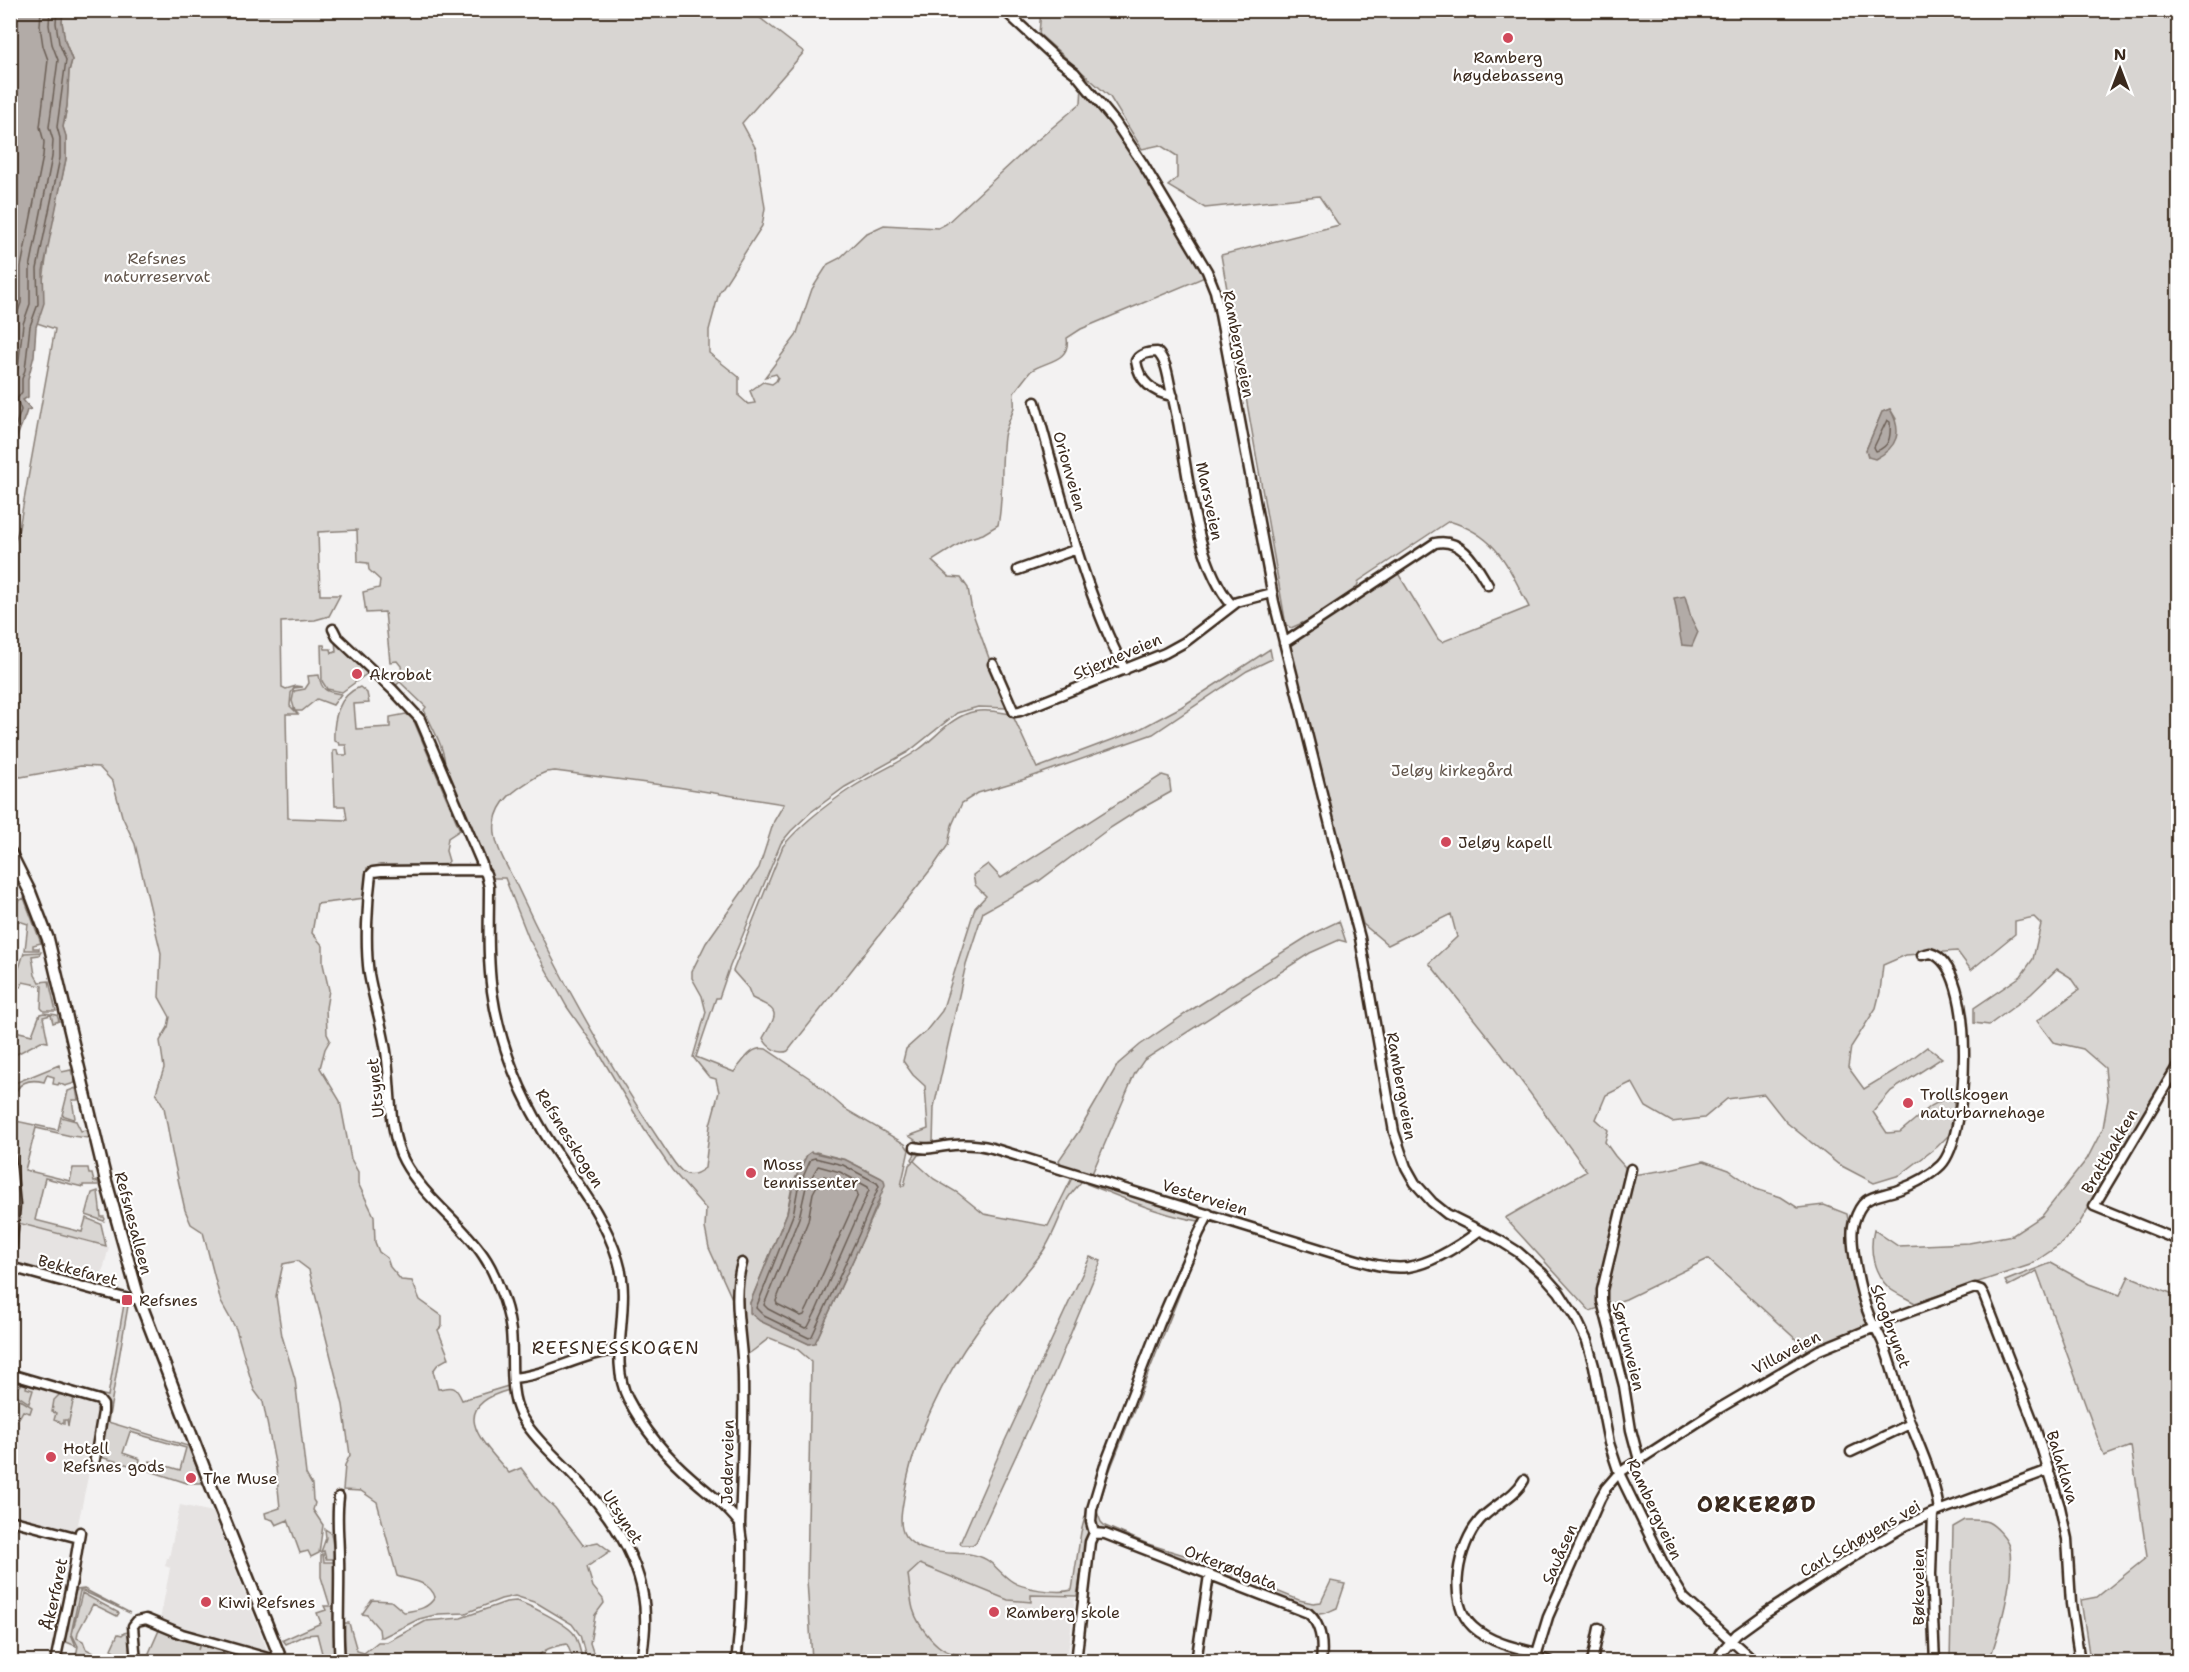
<svg xmlns="http://www.w3.org/2000/svg" width="2189" height="1672" viewBox="0 0 2189 1672" font-family="'Shantell Sans',sans-serif">
<rect width="100%" height="100%" fill="#f3f2f2"/>
<filter id="ink" filterUnits="userSpaceOnUse"><feTurbulence type="fractalNoise" baseFrequency=".0167" numOctaves="2"/><feDisplacementMap in="SourceGraphic" scale="12" xChannelSelector="R" yChannelSelector="G"/><feConvolveMatrix kernelMatrix="1 2 1 2 8 2 1 2 1" color-interpolation-filters="sRGB"/></filter>
<g filter="url(#ink)">
<path fill="#e6e3e2" d="M18 1223 109 1247 99 1286 13 1263Z
M10 1378 98 1404 100 1407 93 1453 77 1529 75 1531 11 1516Z
M180 1505 213 1512 269 1654 181 1630 160 1620 170 1568 165 1566 167 1558H169Z
M920 1564 1008 1600 1030 1602V1595L1075 1598 1067 1661H944L958 1656V1654H953L931 1642 913 1610 908 1575Z"/>
<path fill="#d8d5d2" stroke="#8a8078" stroke-width="1.5" fill-rule="evenodd" d="M642 10 653 18 658 11H751L804 52 742 123 756 149 765 208 762 226 719 293 709 330V353L739 377V396L748 404 755 403 750 391 763 382 772 384 776 381 778 377 776 374 765 377 796 336 812 289 828 264 840 258 865 234 884 225 938 228 946 224 1027 149 1081 103 1082 85 1129 147 1205 277 1081 329 1067 338C1071 362 1044 361 1031 371 1029 373 1015 391 1014 393 1013 397 1015 403 1014 407 1012 417 1005 427 1004 437 1000 466 1004 496 998 525L983 534 967 539 932 561 949 577 961 578 968 588 972 611 1007 708 978 707 957 713 908 752 845 787 811 812 791 831 781 843 730 966 719 998H716L696 1057 734 1072C743 1062 751 1045 766 1049L811 1079 845 1109 905 1144 909 1150 901 1186H904L909 1165 913 1161 912 1159 915 1154 940 1148V1151L918 1155 914 1161 934 1179 958 1193 984 1214 1048 1226 1073 1176 1083 1179C1079 1186 1071 1192 1067 1200 1059 1218 1053 1238 1041 1254 1021 1280 998 1304 977 1331 944 1376 912 1441 904 1497 902 1509 898 1526 905 1536 920 1556 948 1552 969 1554 991 1557 994 1568 1010 1580 1021 1589 1058 1594 1072 1590L1081 1532 1098 1469 1144 1352 1196 1226H1199L1140 1367 1089 1528 1077 1596 1031 1595V1602L1008 1600 920 1564 908 1575C910 1586 910 1598 913 1609 918 1626 939 1655 959 1654L958 1656 944 1662 786 1661 812 1660 807 1580 811 1361 797 1349 770 1338C762 1342 752 1354 745 1355L734 1303 709 1248 705 1228 706 1209 672 1170 644 1129 599 1053 567 1007 529 939 505 878H493L444 767C448 754 430 723 424 710L426 707 400 682 395 686 392 683 391 675 402 673 401 666 397 661 390 662 385 612 366 613 363 592 379 588 380 580 369 570 368 563 358 562 357 530 318 532 320 595H340L329 616 315 620 281 622 282 687 286 689 296 686 303 687 294 688 291 693 290 706 298 714H286L288 818 347 820 345 806H335L333 751 337 750 338 755H347L346 745H339L338 742 334 741C333 720 338 695 360 687L367 693 369 703 354 704 356 729 390 727V717L406 714 413 719 460 830 448 838 446 851 449 861 443 867 367 868 365 898 317 904 312 933 323 946V964L329 990 326 1008 327 1034 330 1040 325 1049 320 1068 340 1101 351 1159 358 1172V1183L374 1216 375 1242 379 1252 387 1258 390 1267 401 1280 412 1281 420 1300 442 1316V1326L438 1330 449 1358 438 1364 433 1371 438 1389C453 1387 455 1384 462 1400L508 1386 509 1390C446 1407 482 1442 509 1473L521 1468 542 1496 555 1508 583 1545 598 1542 610 1551 587 1567 593 1587 603 1599 604 1603 595 1615 590 1643 596 1661H587L580 1635 572 1624 537 1603 515 1596 501 1599 466 1613 439 1614 419 1619 383 1637H380L379 1629 367 1615 362 1614 372 1600 391 1601 404 1612C417 1610 428 1609 435 1597 430 1581 411 1581 397 1576L377 1502 361 1491 343 1490 345 1465 350 1455 343 1405 309 1270 297 1261 283 1264 276 1296 282 1336 295 1379 306 1474 312 1485 313 1500 315 1503 313 1510 323 1525 319 1553 311 1557 308 1551 300 1553 288 1520 276 1525 273 1520 266 1518 265 1513 280 1508 276 1468 263 1402 254 1390 236 1329 221 1302 203 1232 191 1224 185 1210 172 1152 164 1107 156 1093 164 1068 160 1041 168 1027 170 1017 159 997 161 953 135 844 122 816 113 782 99 767 81 766 21 777 11 775V554L19 528 55 329 37 323 49 238 66 159V137L63 127 67 106 69 71 72 60 65 41 62 22 63 11ZM555 771 677 787 784 804 774 821 759 868 706 943 692 971V978L702 996 706 1012 693 1057 709 1077 716 1079 719 1092 710 1125 705 1168C685 1184 678 1168 667 1152 610 1067 560 979 517 886 508 867 492 844 495 823 498 798 520 787 539 775L546 772ZM816 1152 846 1160 881 1178 879 1203 817 1339 809 1344 761 1321 750 1303 787 1213 792 1186 807 1155Z
M1041 10 2178 11V1057L2079 1224 2061 1244 2030 1265 1915 1303C1907 1298 1896 1294 1889 1288 1873 1273 1869 1250 1874 1230L1898 1246 1969 1243 2013 1235 2042 1216 2087 1159 2103 1128 2108 1099 2105 1068 2083 1049 2053 1042 2037 1021 2079 990 2070 977 2057 969 2031 994 1989 1025 1974 1023V1008L2021 976 2033 959 2041 924 2034 917 2015 921V934L1971 970 1957 951 1906 955 1883 965 1880 992 1876 1008 1851 1047 1848 1067 1864 1089 1902 1066 1927 1047 1942 1058 1891 1091 1873 1112 1887 1133 1900 1132 1931 1106 1953 1094 1956 1128 1937 1147 1900 1175 1874 1183 1838 1164 1786 1122 1764 1094 1727 1099 1704 1118 1672 1122 1646 1107 1632 1082 1606 1095 1596 1119 1608 1130 1605 1142 1615 1156 1632 1175 1666 1170 1704 1161 1729 1170 1756 1189 1781 1197 1798 1208 1824 1205 1847 1214 1867 1326 1812 1354 1708 1259 1626 1299 1590 1311 1505 1218 1587 1171 1497 1048 1429 963 1457 937 1451 914 1388 945 1363 924 1324 786 1290 646 1291 642 1396 570 1438 639 1442 642 1529 607C1507 565 1498 536 1449 521L1359 581 1356 589 1309 620 1291 628 1286 625 1221 255 1339 225 1319 196 1205 208 1168 186 1177 178V156L1160 145 1142 149 1110 97 1039 34ZM1890 409 1896 419 1866 450 1882 412Z
M335 640 368 673 342 692 327 689 322 681 321 645H324L325 649H331L332 653 336 652Z
M1270 649 1272 659 1247 671 1153 734 1025 779 978 793 962 803 952 825 948 845 935 864 788 1051C779 1055 767 1047 763 1038 778 1012 781 1012 752 998L748 988 733 971 783 846C802 823 826 805 850 789 872 774 897 765 918 750 934 739 948 721 966 714 981 708 997 712 1012 714L1037 768 1138 730 1181 707Z
M319 675C321 690 326 692 341 694L333 705 317 699 302 711H295L292 701 294 691 305 689 309 683 308 676Z
M1162 775 1169 777 1171 792 1137 811 1107 830 1039 881 983 912 966 964 934 1107 933 1144H921L909 1136 928 1129 925 1086 913 1075 903 1061 906 1049 926 1031 942 1011 975 908 986 896 975 885 973 875 988 864 1001 878Z
M24 898 41 943 33 945V948H39V950H25L28 924 19 921H11V905Z
M1339 921 1346 942 1339 940 1310 953 1144 1060 1135 1073 1091 1176 1062 1168 1059 1160 1079 1131 1118 1064 1140 1045 1188 1012 1310 935Z
M41 952 39 955 32 956 35 975 39 982 49 981 56 1011H44L41 1008 42 986 23 982 21 987 11 984V974L19 968 24 953Z
M44 1013 57 1015 59 1021 53 1023 51 1015 43 1017 48 1042 41 1041 15 1055 11 1049V1030L32 1035 40 1014Z
M59 1065 62 1072 71 1070 75 1083 65 1086 59 1083 58 1085 53 1084 54 1077 47 1075 44 1082C16 1075 12 1095 11 1120L58 1130 61 1117 76 1121 81 1131 86 1130 88 1138 71 1136 36 1128 25 1170 70 1181 73 1168H88L89 1174H92L94 1182 98 1181 99 1185H83V1187L45 1178 35 1220 82 1232 86 1218 101 1224 106 1246 18 1223V1177L11 1132 10 1085Z
M76 1088 78 1100H72L75 1118 74 1119 62 1115 68 1091Z
M1090 1181 1201 1216V1219L1199 1221C1160 1215 1124 1198 1087 1184Z
M98 1191 101 1217H104L105 1219 104 1221 86 1215 92 1193Z
M1090 1257 1101 1261 1055 1371 976 1542 972 1545H962L960 1543 1003 1445Z
M2051 1263 2089 1284 2120 1295 2129 1276 2178 1296V1661H2088L2090 1660 2081 1600 2097 1597 2147 1557 2131 1446 2104 1456 2037 1271 2008 1286 2005 1281Z
M1184 1272 1188 1273 1108 1475 1097 1512 1101 1522 1105 1526 1148 1544 1197 1559 1299 1600 1313 1603 1321 1602 1331 1581 1345 1584 1337 1608C1327 1612 1319 1618 1310 1610L1098 1528 1093 1520 1103 1477Z
M124 1304 128 1306 108 1422 188 1446 203 1483H188L194 1479 195 1474 190 1476 187 1483 150 1471V1461L180 1470 186 1448 130 1432 123 1453 140 1459 139 1466 136 1467 104 1458 100 1454 106 1403 98 1394 108 1396Z
M23 1382 27 1383 26 1388 33 1390 29 1403 11 1391 10 1384 20 1386Z
M61 1393 74 1397 68 1426 67 1420H64V1424L54 1420 56 1413 52 1412 54 1400Z
M16 1397 32 1407 30 1413 23 1411 19 1418 11 1421V1413Z
M1965 1520C1971 1520 1982 1519 1988 1522 1996 1526 2007 1538 2009 1546 2016 1576 1999 1633 1989 1661H1950L1953 1527Z
M325 1529 331 1533 335 1559H326L324 1551 321 1552 326 1538Z
M323 1554 324 1562H336V1661H324L317 1634 305 1635 286 1644 283 1640 321 1623 317 1613 326 1610 324 1606H330L321 1577V1555Z
M84 1589 130 1613 83 1591H80L71 1634 76 1646 64 1641 75 1592 76 1590Z
M82 1593 119 1613 117 1616 93 1604 78 1632 77 1638 83 1641 86 1649 96 1654 93 1661H75L78 1646 72 1634Z
M516 1601C528 1604 567 1624 574 1634 579 1642 580 1652 583 1661H574L567 1644C555 1646 540 1649 536 1661H346L343 1623H349L357 1651 364 1653 378 1642H387L426 1621 461 1618 506 1602Z
M160 1628 200 1642 198 1650 201 1642 267 1662H145Z
M128 1632 131 1655 126 1656 123 1661 111 1655 114 1651 111 1649 118 1634 122 1635 124 1633Z"/>
<path fill="#b2aba7" stroke="#827770" stroke-width="1.5" d="M10 11H63L62 22 65 41 72 60 69 71 67 106 63 127 66 136V159L43 271 44 303 36 327 34 356 28 379V397L23 400 31 409 27 410C24 423 13 438 17 451L12 454 16 458V462H10Z
M1890 409C1903 432 1898 447 1875 459L1868 457 1866 450 1882 412Z
M1685 596 1691 618 1698 632 1692 646 1682 645C1678 629 1678 614 1674 598Z
M811 1152 846 1160 881 1178 884 1180 885 1185 864 1236 815 1343 809 1344 760 1321 750 1313V1303L787 1213 794 1181 807 1155Z"/>
<g fill="none" stroke-linecap="round" stroke-linejoin="round">
<path stroke="#6b5e55" stroke-width="1.5" d="M10 354 14 322 21 303V267L43 156 44 142 40 127 48 60 43 46 40 26 41 10
M10 395 14 389V376L18 368 23 324 30 304V268L52 157 53 140 49 127 58 60 52 44 49 25 50 10
M1887 420 1890 422C1891 436 1890 447 1876 451L1874 447Z
M10 442 21 410 17 399 22 392V379L25 370 30 326 38 304 37 269 60 158V138L57 127 66 60 59 43 56 23 57 10
M815 1158 843 1165 877 1183 879 1186 859 1234 812 1336 809 1338 764 1316 756 1308 793 1215 798 1188 811 1159Z
M818 1166 840 1172 868 1187 869 1190 816 1311 808 1327 805 1328 768 1309 764 1305 799 1218 806 1187Z
M824 1176 836 1180 857 1192 858 1195 808 1307 804 1315 801 1316 777 1304 776 1301 808 1221 813 1193 821 1178Z"/>
<g stroke="#3b2a1e" stroke-width="13">
<path id="minor" d="M1004 10 1058 60 1075 73 1115 122 1143 164 1207 271 1215 291 1219 309 1274 602 1334 841 1360 938 1394 1132 1406 1167 1415 1183 1432 1202 1447 1214 1499 1240 1518 1252 1543 1274 1559 1292 1577 1320 1587 1341 1594 1366 1609 1443 1619 1473 1663 1563 1684 1598 1755 1662
M1173 396C1153 393 1139 381 1136 361 1140 353 1149 352 1157 352 1167 361 1168 378 1171 390 1188 453 1190 557 1232 605
M1035 402C1060 490 1082 588 1125 670
M1018 570 1077 549
M333 629 337 637 393 690 420 719 482 864 483 870 486 874 489 887C489 921 487 957 492 991 499 1040 518 1089 543 1131 570 1176 602 1209 618 1260 633 1307 607 1357 628 1399 644 1430 668 1458 694 1480 710 1494 727 1506 740 1524
M1284 643 1435 543C1462 537 1476 565 1488 585
M993 664 1014 712 1020 711 1165 653 1185 642 1237 602 1272 593
M483 870 381 871 373 872 371 874C367 904 365 945 369 974 374 1003 384 1030 387 1059 391 1090 389 1134 404 1161 424 1198 460 1221 483 1255 490 1265 495 1276 499 1287 505 1301 509 1316 511 1331 514 1358 508 1391 521 1416 534 1438 555 1456 572 1474 609 1513 644 1560 645 1616 646 1631 643 1647 641 1662
M1922 955 1930 953C1978 966 1969 1136 1941 1165 1930 1176 1912 1185 1898 1190 1875 1198 1863 1193 1854 1222 1848 1240 1861 1296 1869 1315 1873 1325 1879 1333 1883 1343 1892 1366 1897 1389 1906 1412 1918 1444 1935 1477 1939 1511
M2178 1065 2094 1206 2178 1240
M915 1147C927 1151 941 1146 954 1145 967 1144 980 1145 992 1148L1333 1253C1356 1259 1383 1270 1408 1267 1433 1263 1459 1246 1479 1231
M10 1153 15 1205 10 1265
M1631 1169 1602 1290V1301L1624 1386 1631 1430 1639 1460
M10 1267 102 1292 129 1299H139
M10 1374 99 1400 103 1405V1412L95 1459
M513 1378C550 1375 583 1352 620 1350
M1851 1452 1910 1424
M1524 1480C1514 1498 1493 1505 1480 1520 1458 1545 1446 1602 1473 1627 1489 1642 1516 1648 1537 1653V1657L1551 1662
M339 1497C336 1519 339 1536 339 1558 340 1592 337 1627 340 1662
M1933 1513 1931 1574 1935 1662
M10 1520 79 1538
M1094 1533 1091 1522 1092 1509 1106 1462 1159 1325 1199 1233 1209 1214
M1094 1533 1105 1534 1308 1613C1322 1625 1323 1645 1321 1662
M1537 1653 1548 1617 1600 1499 1606 1488 1619 1473 1718 1409 1819 1350 1875 1327 1887 1320 1975 1288 1981 1290 1984 1295 2034 1424 2060 1507 2067 1539 2071 1604 2080 1662
M55 1662 72 1581 80 1532
M136 1662 133 1626 137 1621 146 1619 182 1634 271 1659H281
M736 1662C741 1622 742 1582 742 1542 741 1536 740 1530 740 1524 742 1475 744 1426 743 1377 743 1339 731 1300 742 1263
M1076 1662 1090 1542 1094 1533
M1196 1662 1209 1575
M1592 1662 1599 1628
M1717 1662 1722 1651 1737 1634 1766 1613 1856 1555 1905 1526 1933 1513 2049 1470"/>
</g>
<g stroke="#3b2a1e" stroke-width="15">
<path id="tertiary" d="M10 852 30 892 48 939 106 1181 139 1299 213 1491 282 1662"/>
</g>
<use href="#minor" stroke="#fff" stroke-width="8"/>
<use href="#tertiary" stroke="#fff" stroke-width="10"/>
</g>
</g>
<g fill="#d1495b" stroke="#fff" stroke-width="2">
<circle cx="1508" cy="38" r="6"/>
<circle cx="357" cy="674" r="6"/>
<circle cx="1446" cy="842" r="6"/>
<circle cx="1908" cy="1103" r="6"/>
<circle cx="751" cy="1173" r="6"/>
<rect x="121" y="1294" width="12" height="12" rx="3"/>
<circle cx="51" cy="1457" r="6"/>
<circle cx="191" cy="1478" r="6"/>
<circle cx="206" cy="1602" r="6"/>
<circle cx="994" cy="1612" r="6"/>
</g>
<g text-anchor="middle" stroke-width="4.5" stroke-linejoin="round" paint-order="stroke">
<g font-size="16" fill="#3b2a1e" stroke="#fff" text-anchor="start">
<text x="1508" y="63" text-anchor="middle">Ramberg<tspan x="1508" dy="18">høydebasseng</tspan></text>
<text x="369" y="680">Akrobat</text>
<text x="1458" y="848">Jeløy kapell</text>
<text x="1920" y="1100">Trollskogen<tspan x="1920" dy="18">naturbarnehage</tspan></text>
<text x="763" y="1170">Moss<tspan x="763" dy="18">tennissenter</tspan></text>
<text x="139" y="1306">Refsnes</text>
<text x="63" y="1454">Hotell<tspan x="63" dy="18">Refsnes gods</tspan></text>
<text x="203" y="1484">The Muse</text>
<text x="218" y="1608">Kiwi Refsnes</text>
<text x="1006" y="1618">Ramberg skole</text>
</g>
<g font-size="16" fill="#62554b" stroke="#fff">
<text x="157" y="264">Refsnes<tspan x="157" dy="18">naturreservat</tspan></text>
<text x="1452" y="776">Jeløy kirkegård</text>
</g>
<g font-size="16" fill="#3b2a1e" stroke="#fff">
<text transform="translate(1239 344) rotate(79)" y="6">Rambergveien</text>
<text transform="translate(1070 471) rotate(74)" y="6">Orionveien</text>
<text transform="translate(1210 501) rotate(78)" y="6">Marsveien</text>
<text transform="translate(1117 656) rotate(-23)" y="6">Stjerneveien</text>
<text transform="translate(1402 1086) rotate(80)" y="6">Rambergveien</text>
<text transform="translate(375 1088) rotate(-96)" y="6">Utsynet</text>
<text transform="translate(570 1138) rotate(58)" y="6">Refsnesskogen</text>
<text transform="translate(2109 1151) rotate(-60)" y="6">Brattbakken</text>
<text transform="translate(1205 1197) rotate(17)" y="6">Vesterveien</text>
<text transform="translate(134 1223) rotate(75)" y="6">Refsnesalleen</text>
<text transform="translate(78 1270) rotate(15)" y="6">Bekkefaret</text>
<text transform="translate(1891 1326) rotate(70)" y="6">Skogbrynet</text>
<text transform="translate(1629 1346) rotate(76)" y="6">Sørtunveien</text>
<text transform="translate(1786 1352) rotate(-28)" y="6">Villaveien</text>
<text transform="translate(727 1462) rotate(-89)" y="6">Jederveien</text>
<text transform="translate(2063 1467) rotate(73)" y="6">Balaklava</text>
<text transform="translate(1655 1509) rotate(65)" y="6">Rambergveien</text>
<text transform="translate(623 1517) rotate(57)" y="6">Utsynet</text>
<text transform="translate(1860 1538) rotate(-30)" y="6">Carl Schøyens vei</text>
<text transform="translate(1559 1554) rotate(-66)" y="6">Sauåsen</text>
<text transform="translate(1231 1567) rotate(21)" y="6">Orkerødgata</text>
<text transform="translate(1918 1587) rotate(-90)" y="6">Bøkeveien</text>
<text transform="translate(54 1594) rotate(-78)" y="6">Åkerfaret</text>
</g>
<g font-size="18" letter-spacing="1.5" fill="#3b2a1e" stroke="#fff">
<text x="616" y="1354">REFSNESSKOGEN</text>
</g>
<g font-size="22" font-weight="bold" letter-spacing="1.5" fill="#3b2a1e" stroke="#fff">
<text x="1757" y="1512">ORKERØD</text>
</g>
</g>
<rect width="2189" height="1672" fill="none" stroke="#fff" stroke-width="36"/>
<rect x="18" y="18" width="2153" height="1636" fill="none" stroke="#3b2a1e" stroke-width="2" filter="url(#ink)"/>
<g transform="translate(2120 69)" stroke="#ffffff" stroke-width="4.5" paint-order="stroke">
<path d="M0-4.5L10 22L0 15L-10 22Z" fill="#3b2a1e"/>
<text y="-9" font-size="16" font-weight="bold" text-anchor="middle" fill="#3b2a1e">N</text>
</g>
</svg>
